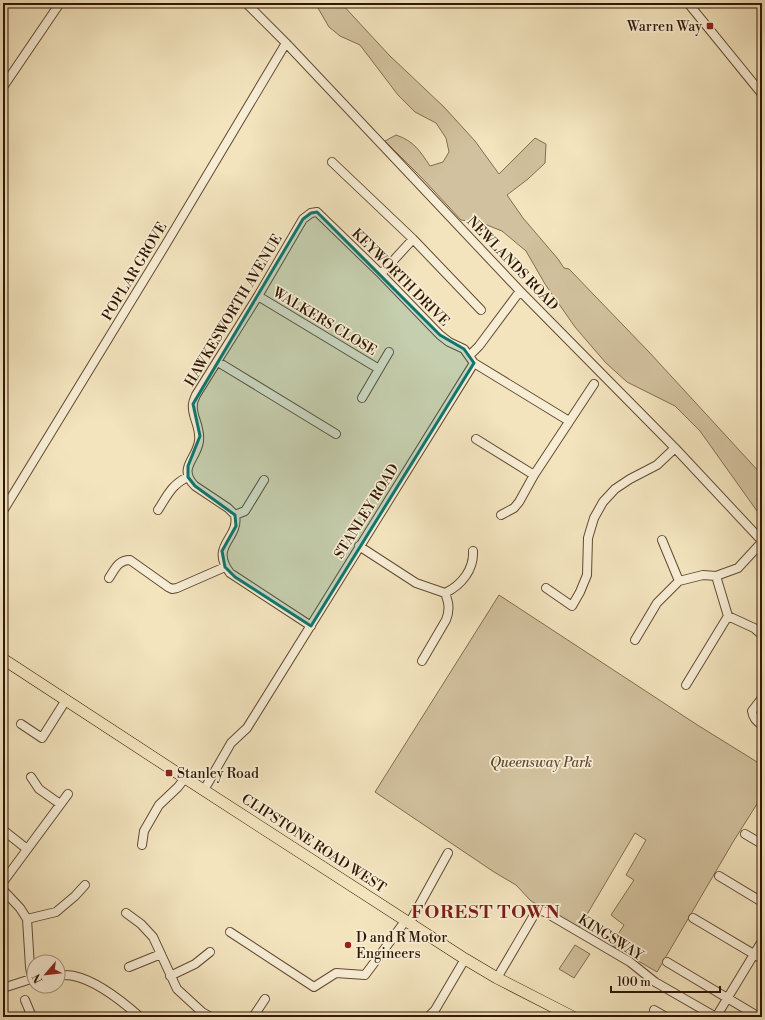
<svg xmlns="http://www.w3.org/2000/svg" width="765" height="1020" viewBox="0 0 765 1020" font-family="'Libre Bodoni',serif">
<rect width="100%" height="100%" fill="#f3e4be"/>
<filter id="stains"><feTurbulence type="fractalNoise" baseFrequency=".005" numOctaves="4"/><feColorMatrix values="0 0 0 0 .2 0 0 0 0 .09 0 0 0 0 .02 0 0 0 .5 -.17"/></filter>
<radialGradient id="worn" r=".72"><stop offset=".6" stop-color="#630" stop-opacity="0"/><stop offset="1" stop-color="#630" stop-opacity=".3"/></radialGradient>
<path fill="#d2c19e" stroke="#826c50" d="M315 3H341L389 55 444 107 475 141 499 174 535 138 546 144 545 163 528 179 507 195 523 218 558 259 564 268 569 269 649 352 762 475V518L700 431 675 406 627 382 606 363 593 348 575 327 545 284 526 251 502 231 482 223 461 220 422 178 385 141 396 135C414 141 420 151 430 166L443 162 449 152 446 138 436 123 415 112 398 95 360 45 340 36 329 27Z
M499 595 699 726 762 765V796L733 842 657 972 611 945 624 925 611 915 634 880 626 875 646 840 635 833 579 928 531 901 516 885 494 872 375 792Z
M575 945 590 954 574 978 559 969Z"/>
<g fill="none" stroke-linecap="round" stroke-linejoin="round">
<g stroke="#624a32" stroke-width="10">
<path id="minor" d="M246 3 286 43 520 291 675 448 762 541
M688 3 762 94
M3 87 60 3
M332 162 413 239 481 310
M381 274 413 239
M258 296 379 369
M470 355 479 346 520 291
M218 362 336 434
M474 363 569 421
M362 398 389 352
M476 439 534 475
M158 510C167 496 172 484 188 477
M3 511 166 244 286 43
M235 515 245 511 264 480
M501 515 514 508 519 502 534 475 594 384
M662 540 679 581
M359 546 416 583 445 593C462 585 474 569 473 551
M109 578C115 569 118 560 130 560L168 587 172 589 177 588 225 567
M546 588 572 606 580 592 587 575 588 538 594 518 603 502 615 489 630 479 657 465 675 448
M728 616 754 628 762 635
M635 640 657 603 679 581 703 575 716 576 738 568 762 542
M422 661 446 620C450 610 449 603 445 593
M686 685 728 616 716 576
M762 698 752 711C753 718 756 721 762 725
M21 724 42 738 66 700
M31 777 39 789 60 804
M204 790 231 743 247 728 474 363 464 349 449 342 440 335 381 274 317 212 311 213 303 219 258 296 196 395C195 398 193 401 193 404 191 416 201 426 199 441 197 459 177 468 195 486L228 508 235 515C240 539 209 545 230 573L311 626
M3 830 27 849
M745 834 762 844
M142 845 144 831 159 805 178 787 185 778
M719 876 762 902
M3 882 68 794
M3 890 20 908 27 919 30 967 32 978
M126 913 141 924 153 937 177 989 202 1012 199 1017
M693 918 762 959
M27 919 56 912 75 896 85 885
M410 922 448 853
M230 932 314 987 336 973 365 975 406 920
M667 962 759 1017
M129 967 161 954
M58 975C63 975 69 975 74 976 97 981 122 1001 140 1017
M170 976 195 964 210 952
M497 978 534 915 536 912 543 911 630 962 655 982 716 1017
M3 988 34 978
M25 1000 32 1017
M654 1010 666 1017
M202 1012 211 1017
M253 1017 265 999
M428 1017 435 1010 465 959
M716 1017 762 941"/>
</g>
<g stroke="#311703" stroke-width="12">
<path id="major" d="M3 659 185 778 465 959 497 978 573 1017"/>
</g>
<use href="#minor" stroke="#f7edd5" stroke-width="8"/>
<use href="#major" stroke="#f3e4be" stroke-width="11"/>
</g>
<path fill="#0f766e" fill-opacity="0.2" stroke="#0f766e" stroke-width="3" stroke-linejoin="round" d="M317 212 440 335 464 349 474 363 311 626 235 577 225 567 222 551 236 526 235 515 195 486 188 477V466L200 436 193 404 303 219 311 213Z"/>
<g fill="#8f2418" stroke="#f7edd5" stroke-width="1.5">
<rect x="706" y="22" width="8" height="8" rx="2"/>
<rect x="165" y="769" width="8" height="8" rx="2"/>
<circle cx="348" cy="945" r="4"/>
</g>
<g text-anchor="middle" stroke-width="3.5" stroke-linejoin="round" paint-order="stroke">
<g font-size="14" fill="#311703" stroke="#f7edd5" text-anchor="start">
<text x="702" y="31" text-anchor="end">Warren Way</text>
<text x="177" y="778">Stanley Road</text>
<text x="356" y="942">D and R Motor<tspan x="356" dy="16">Engineers</tspan></text>
</g>
<g font-size="14" fill="#311703" stroke="#f7edd5">
<text transform="translate(513 263) rotate(46)" y="5">NEWLANDS ROAD</text>
<text transform="translate(134 271) rotate(-59)" y="5">POPLAR GROVE</text>
<text transform="translate(401 277) rotate(45)" y="5">KEYWORTH DRIVE</text>
<text transform="translate(233 310) rotate(-59)" y="5">HAWKESWORTH AVENUE</text>
<text transform="translate(325 321) rotate(31)" y="5">WALKERS CLOSE</text>
<text transform="translate(366 511) rotate(-58)" y="5">STANLEY ROAD</text>
<text transform="translate(314 843) rotate(33)" y="5">CLIPSTONE ROAD WEST</text>
<text transform="translate(611 937) rotate(32)" y="5">KINGSWAY</text>
</g>
<g font-size="14" font-style="italic" fill="#614a32" stroke="#f7edd5">
<text x="541" y="767">Queensway Park</text>
</g>
<g font-size="18" font-weight="bold" letter-spacing="1" fill="#7a1f14" stroke="#f7edd5">
<text x="486" y="918">FOREST TOWN</text>
</g>
</g>
<rect width="765" height="1020" fill="none" stroke="#f3e4be" stroke-width="16"/>
<rect x="4" y="4" width="757" height="1012" fill="none" stroke="#311703" stroke-width="2"/>
<rect x="8" y="8" width="749" height="1004" fill="none" stroke="#311703"/>
<g transform="translate(46 974) rotate(242)"><circle r="19" fill="#f7edd5" stroke="#a89781"/>
<path d="M0-3L7 15L0 10L-7 15Z" fill="#8f2418"/>
<text y="-6" font-size="11" font-weight="bold" text-anchor="middle" fill="#311703">N</text>
</g>
<path d="M611 986v6h109v-6" fill="none" stroke="#311703" stroke-width="2"/>
<text x="617" y="986" font-size="12" fill="#311703" stroke="#f7edd5" stroke-width="3" paint-order="stroke">100 m</text>
<rect width="100%" height="100%" filter="url(#stains)"/>
<rect width="100%" height="100%" fill="url(#worn)"/>
</svg>
